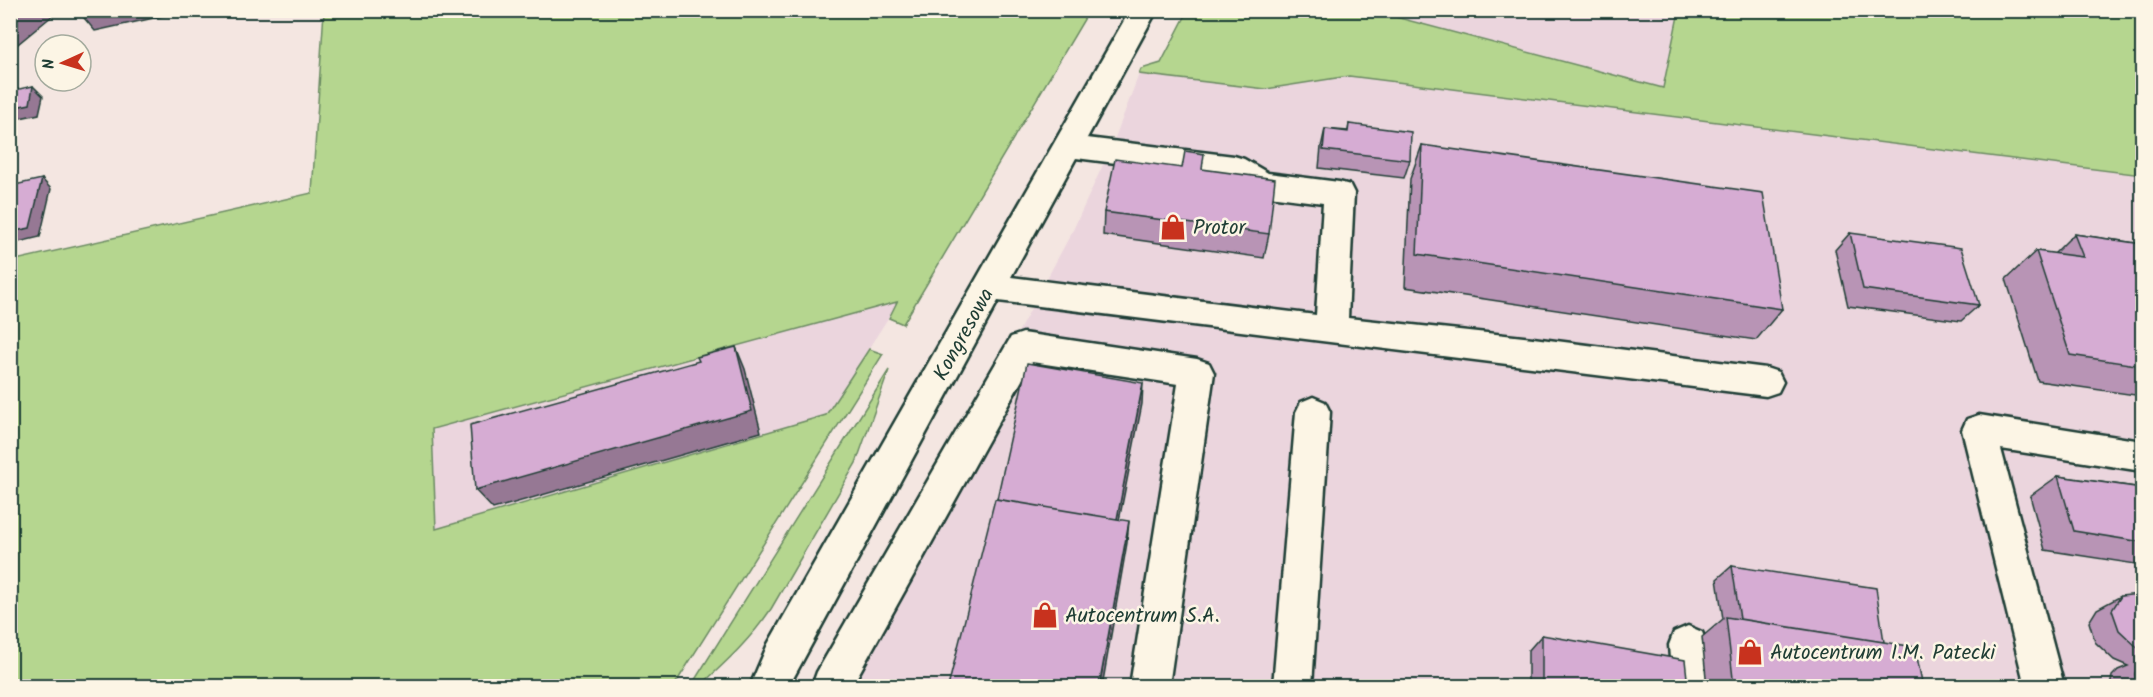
<svg xmlns="http://www.w3.org/2000/svg" width="2153" height="697" viewBox="0 0 2153 697" font-family="Kalam,sans-serif">
<rect width="100%" height="100%" fill="#f4e6e1"/>
<filter id="ink" filterUnits="userSpaceOnUse"><feTurbulence type="fractalNoise" baseFrequency=".0167" numOctaves="2"/><feDisplacementMap in="SourceGraphic" scale="12" xChannelSelector="R" yChannelSelector="G"/><feConvolveMatrix kernelMatrix="1 2 1 2 8 2 1 2 1" color-interpolation-filters="sRGB"/></filter>
<g filter="url(#ink)">
<path fill="#ebd5dd" d="M1198 11H2142V686H816L977 409 1073 230 1113 143 1139 74 1162 76Z
M899 301 826 415 436 529 432 429Z"/>
<path fill="#b5d68f" stroke="#6a8a62" stroke-width="1.5" d="M324 11V10L1089 11 903 324 889 318 897 302 432 429 436 529 826 415 869 349 883 354 674 686H11V261L312 193Z
M1188 11H1373L1663 88 1679 11H2142V175L1349 76 1266 89 1139 74 1141 69 1161 63Z
M889 370 856 463 771 609C751 639 726 662 700 686H691Z"/>
<g fill="none" stroke-linecap="round" stroke-linejoin="round">
<g stroke="#1f3d34" stroke-width="5">
<path id="minor" d="M1130 10H1157L1087 138 1234 156 1244 159 1268 173 1339 182 1350 185 1354 193 1348 318 1533 338 1766 368 1778 372 1783 382 1778 392 1766 396 998 301 789 686H750L768 644ZM1076 158 1227 177 1251 192 1262 195 1323 203 1316 315 1011 277Z
M1023 333 1197 359 1209 363 1214 373 1169 686H1130L1178 384 1032 362 852 686H812L817 672 1011 337Z
M1313 397 1325 402 1330 412 1312 686H1273L1296 412 1301 402Z
M1979 415 2142 441V471L2001 449 2064 686H2025L1962 430 1967 419Z
M1688 626 1702 632 1707 645 1711 686H1672L1669 645 1674 632Z"/>
</g>
<use href="#minor" fill="#fcf5e5" fill-rule="evenodd"/>
</g>
<path fill="#b894b5" stroke="#1f3d34" stroke-width="1.5" d="M1349 124 1410 160 1404 178 1319 168 1321 147 1325 129 1348 131Z
M1422 145 1782 309 1756 340 1405 287 1410 179Z
M1182 168 1202 169 1269 234 1264 258 1103 235 1104 212Z
M1850 233 1979 305 1961 321 1848 306 1835 250Z
M2074 234 2142 244V396L2038 381 2006 279 2036 251 2054 254Z
M2058 476 2142 488V565L2045 550 2030 496Z
M1732 566 1884 642 1923 687H1707L1702 637 1723 619 1717 579Z
M2142 595V687H2110L2112 676 2118 670 2128 666 2114 660 2095 642 2089 622 2097 609 2121 596Z
M1542 635 1688 687H1528V651Z"/>
<path fill="#967894" stroke="#1f3d34" stroke-width="1.5" d="M19 10H47L52 16 13 48 10 45V17Z
M87 10H168L167 15 95 31 79 12Z
M33 86 43 96 39 114 10 120V108Z
M42 179 51 189 40 237 10 244V232Z
M736 347 745 369 761 432 493 509 475 490Z
M1143 383 1142 404 1115 541 1116 522Z
M1129 521 1127 543 1102 687H1099Z"/>
<path fill="#d6acd3" stroke="#1f3d34" stroke-width="1.5" d="M10 10H19L10 17Z
M33 86 30 104 10 108V91Z
M1349 124 1411 132 1410 160 1323 150 1325 129 1348 132Z
M1422 145 1763 193 1782 309 1417 254Z
M1185 151 1204 154 1202 169 1275 179 1269 234 1104 212 1115 159 1182 168Z
M42 179 30 228 10 232V186Z
M1850 233 1961 248 1979 305 1863 289Z
M2074 234 2142 244V366L2070 355 2036 251 2083 257Z
M736 347 752 411 475 490 470 425 699 361 697 357Z
M1027 363 1143 383 1117 519 997 499Z
M2058 476 2142 488V542L2074 531Z
M995 499 1129 521 1099 687H948Z
M1732 566 1876 588 1884 642 1740 619Z
M2140 594 2142 595V650L2138 648 2119 630 2112 610 2121 596Z
M1726 617 1915 647 1923 687H1734Z
M1542 635 1685 660 1688 687H1542Z
M2142 659V687H2137L2135 674 2137 665Z"/>
</g>
<defs>
<g id="shop-bare" transform="scale(2.07)"><path d="M-5-2.5h2.3a2.7 3.5 0 0 1 5.4 0H5L5.5 6h-11ZM-1.5-2.5h3a1.5 2.3 0 0 0-3 0Z" fill="#c8321e" stroke="#fcf5e5" stroke-width="2.5" paint-order="stroke"/></g>
</defs>
<g fill-rule="evenodd">
<use href="#shop-bare" x="1173" y="227"/>
<use href="#shop-bare" x="1045" y="615"/>
<use href="#shop-bare" x="1750" y="652"/>
</g>
<g text-anchor="middle" stroke-width="5" stroke-linejoin="round" paint-order="stroke">
<g font-size="21" fill="#1f3d34" stroke="#fcf5e5" text-anchor="start">
<text x="1193" y="234">Protor</text>
<text x="1065" y="622">Autocentrum S.A.</text>
<text x="1770" y="659">Autocentrum I.M. Patecki</text>
</g>
<g font-size="21" fill="#1f3d34" stroke="#fcf5e5">
<text transform="translate(963 334) rotate(-61)" y="7">Kongresowa</text>
</g>
</g>
<rect width="2153" height="697" fill="none" stroke="#fcf5e5" stroke-width="36"/>
<rect x="18" y="18" width="2117" height="661" fill="none" stroke="#1f3d34" stroke-width="2" filter="url(#ink)"/>
<g transform="translate(63 63) rotate(266)"><circle r="28" fill="#fcf5e5" stroke="#a4ab9e" stroke-width="1.5"/>
<path d="M0-4.5L10 22L0 15L-10 22Z" fill="#c8321e"/>
<text y="-9" font-size="16" font-weight="bold" text-anchor="middle" fill="#1f3d34">N</text>
</g>
</svg>
